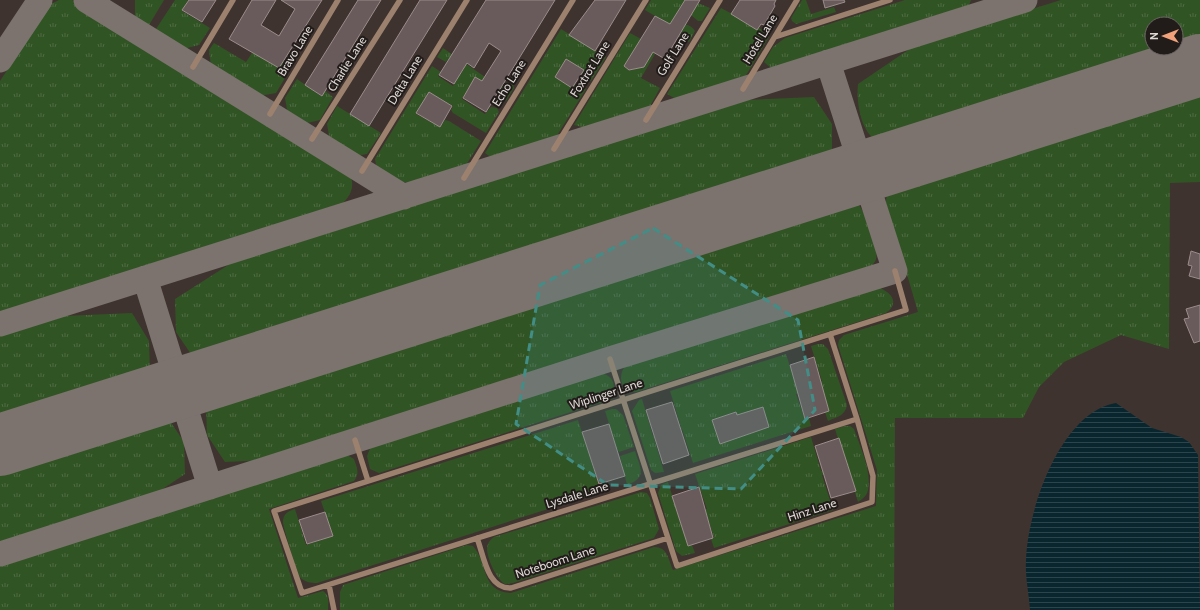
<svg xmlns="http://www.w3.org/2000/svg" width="1200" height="610" viewBox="0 0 1200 610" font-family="Cabin,sans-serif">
<defs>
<pattern id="grass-tufts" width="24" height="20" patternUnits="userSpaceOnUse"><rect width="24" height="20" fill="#315424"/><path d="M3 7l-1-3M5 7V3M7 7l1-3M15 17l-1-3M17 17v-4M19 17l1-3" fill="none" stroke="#4e6c43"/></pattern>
<pattern id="water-rules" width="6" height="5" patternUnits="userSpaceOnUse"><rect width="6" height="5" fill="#09262f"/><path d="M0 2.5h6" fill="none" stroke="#2c454c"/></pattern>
</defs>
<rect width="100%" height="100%" fill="#3e332e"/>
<path fill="url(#grass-tufts)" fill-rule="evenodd" d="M59 0H72L346 171C357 181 352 195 342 204L0 313V81L51 4Z
M135 0H164L149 25 146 27 135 20Z
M175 0H188L182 11 210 28 199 45 183 49 156 33V29Z
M651 0H684L695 7 698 3 710 8 702 21H698L691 15 693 11 682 4 672 21C679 24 691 23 695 31L689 42 679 36 682 32 645 10Z
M802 0H806L811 14 834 7 836 12 796 24 792 21 791 18Z
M905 0H971L969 5 961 10 772 69 764 62 773 47 785 38Z
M1061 0H1200V42L882 143C861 137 856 102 858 84L914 46ZM1152 24H1176V48H1152Z
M721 8 768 33 769 37 745 77 676 99 667 94Z
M561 29 606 57 591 81 583 77 581 73 583 70 566 59 555 77 572 88 574 85H580L586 89 556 137 492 158 485 153Z
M630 33 641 39 624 66 629 70 653 52 655 54 641 78 660 88 649 108 586 128 574 125Z
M214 43 246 62 252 53 283 61 292 66 276 93 259 96 211 66 209 50Z
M443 48 501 88 506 82 513 85 514 88 506 101 499 99V92L475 77 462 99 485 114 491 107 497 108 499 112 486 133 453 113 451 110 453 106 429 92 416 114 440 127 445 120 449 121 481 141 466 165 414 182H403L377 170 375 159 432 66 441 72 438 76 453 86 464 69 448 59 446 62 437 57Z
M297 79 321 96 325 91 333 97 320 120 303 124 288 115 285 98Z
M1200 87V182L1170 183 1169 349 1121 335 1064 362 1039 387 1023 418H895L894 610H340V592L343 585 467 545 473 546C489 564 480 591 511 593L654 547C668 547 668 559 673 570L876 506 877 470 838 345 839 340 844 335 918 312 886 203C886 191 892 187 901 181Z
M814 97 832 124V156L830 159 195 360 176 332 175 299 233 262 746 100Z
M337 106 381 133 367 154 355 156 330 141 327 124Z
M837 201 857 203C866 212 879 247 876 259 874 265 869 268 865 271L269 460 225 462 207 435 206 403Z
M877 287C890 291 901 302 886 313L636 392C620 392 617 375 626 365Z
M132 313 149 341 150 374 0 422V336L64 316Z
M818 344H823L828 349 847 405C845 416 837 417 828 421L825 412 829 410 821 385 796 394 805 419 809 418 811 426 693 463 682 429 654 438 664 472 655 473 651 470 632 411 639 400 642 399 653 436 681 427 670 391 786 354 797 389 822 381 811 346Z
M601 373C615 376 616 387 612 399L379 473 370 469 367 456 371 446Z
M612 409H616L623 415 634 447 619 452 617 449 590 458 601 492 317 583C311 583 304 582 300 577 297 572 283 527 283 522 283 514 288 511 295 509L306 545 333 536 321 501 578 420 589 454 616 446 605 411Z
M166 415 184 442 185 474 158 492 140 501 0 545V467Z
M845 426H850L854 429C860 447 872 471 868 490 867 496 862 499 858 502L847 467 822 475 833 510 714 548 711 539 714 538 707 515 681 523 688 546 692 545 695 553 682 556 676 551 658 493 661 485 668 482 679 518 707 509 695 474 811 437 821 471 846 464 835 429Z
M635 451C640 468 648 477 627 485L620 456Z
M345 454 354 459C357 468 360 473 354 481L269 509 298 598 323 591C330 596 328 602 328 610H0V563Z
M641 492 647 493 650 498 659 529 654 538 513 583 505 584C496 579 487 558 487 548 488 542 490 540 494 537Z"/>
<path fill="url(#water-rules)" d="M1116 403 1152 428 1181 437 1189 442 1198 455 1200 610H1030C1029 594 1025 577 1026 561 1027 512 1060 412 1116 403Z"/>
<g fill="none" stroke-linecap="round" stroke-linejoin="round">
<path stroke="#7c726e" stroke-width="25" d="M86 0 404 197
M0 60 40 0
M145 278 210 487
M0 324 1025 0
M0 554 610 359 895 271 828 62"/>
<path stroke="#7c726e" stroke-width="62" d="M0 445 1200 65"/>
</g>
<path fill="#695b5b" stroke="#9b8c8b" d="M189 0H216L202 22 182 10Z
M252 0H276L261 25 279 36 295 9 281 0H322L279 68 229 39Z
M358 0H381L322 96 305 85Z
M420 0H447L369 126 350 114Z
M486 0H555L486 112 463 98 475 77 482 81 501 51 489 43 474 68 467 63 454 84 439 75Z
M595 0H626L595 51 569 35Z
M685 0H700L665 59 653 52 644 67 629 70 624 66 655 16 670 24Z
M740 0H776L774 4 775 6 764 25 761 24 757 30 731 14Z
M823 0H844L845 2 825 8Z
M566 59 584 70 572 88 555 77Z
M429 92 452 106 440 127 416 113Z
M1191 251 1200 254V279L1189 276 1192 266 1188 265Z
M1200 305V341L1194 343 1184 319 1189 318 1186 309Z
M814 357 829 411 805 419 790 365Z
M672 402 689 455 663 464 646 410Z
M763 407 769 427 720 444 712 420 736 412 737 415Z
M609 424 625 476 599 484 582 432Z
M839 438 856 491 831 498 815 446Z
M699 487 713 538 688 546 672 496Z
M325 512 333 536 307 544 299 520Z"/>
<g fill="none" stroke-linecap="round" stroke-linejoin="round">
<path stroke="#9d816f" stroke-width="5.5" d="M775 37 890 0
M193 67 233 0
M743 89 797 0
M270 114 338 0
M646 120 720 0
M312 139 400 0
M554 149 646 0
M362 171 467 0
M464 178 573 0
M830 334 857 419 302 593 274 511 906 310 895 271
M610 359 677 566 872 502 873 476 857 419
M355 440 368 481
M477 538C484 556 487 589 511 588L668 538
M329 585 334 610"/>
</g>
<path fill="#428e87" fill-opacity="0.2" stroke="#428e87" stroke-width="3" stroke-dasharray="8 5" stroke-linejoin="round" d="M653 228 798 320 815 410 741 489 608 485 516 424 540 285Z"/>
<g text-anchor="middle" stroke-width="4" stroke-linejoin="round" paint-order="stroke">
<g font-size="12" fill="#ddd6d3" stroke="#211c1a">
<text transform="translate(760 39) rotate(-59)" y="4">Hotel Lane</text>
<text transform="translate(295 51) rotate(-59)" y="4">Bravo Lane</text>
<text transform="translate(673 54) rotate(-58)" y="4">Golf Lane</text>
<text transform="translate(347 64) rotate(-58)" y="4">Charlie Lane</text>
<text transform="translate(590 69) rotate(-58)" y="4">Foxtrot Lane</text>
<text transform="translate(405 80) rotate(-59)" y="4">Delta Lane</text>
<text transform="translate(509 83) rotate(-58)" y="4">Echo Lane</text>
<text transform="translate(606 394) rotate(-18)" y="4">Wiplinger Lane</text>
<text transform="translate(577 495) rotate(-17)" y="4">Lysdale Lane</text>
<text transform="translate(812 510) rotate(-18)" y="4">Hinz Lane</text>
<text transform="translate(555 562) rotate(-18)" y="4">Noteboom Lane</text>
</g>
</g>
<g transform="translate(1164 36) rotate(270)"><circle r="19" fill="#211c1a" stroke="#6c6664"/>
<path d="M0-3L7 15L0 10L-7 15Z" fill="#f1a27b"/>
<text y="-6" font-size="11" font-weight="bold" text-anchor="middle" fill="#ddd6d3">N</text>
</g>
</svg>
